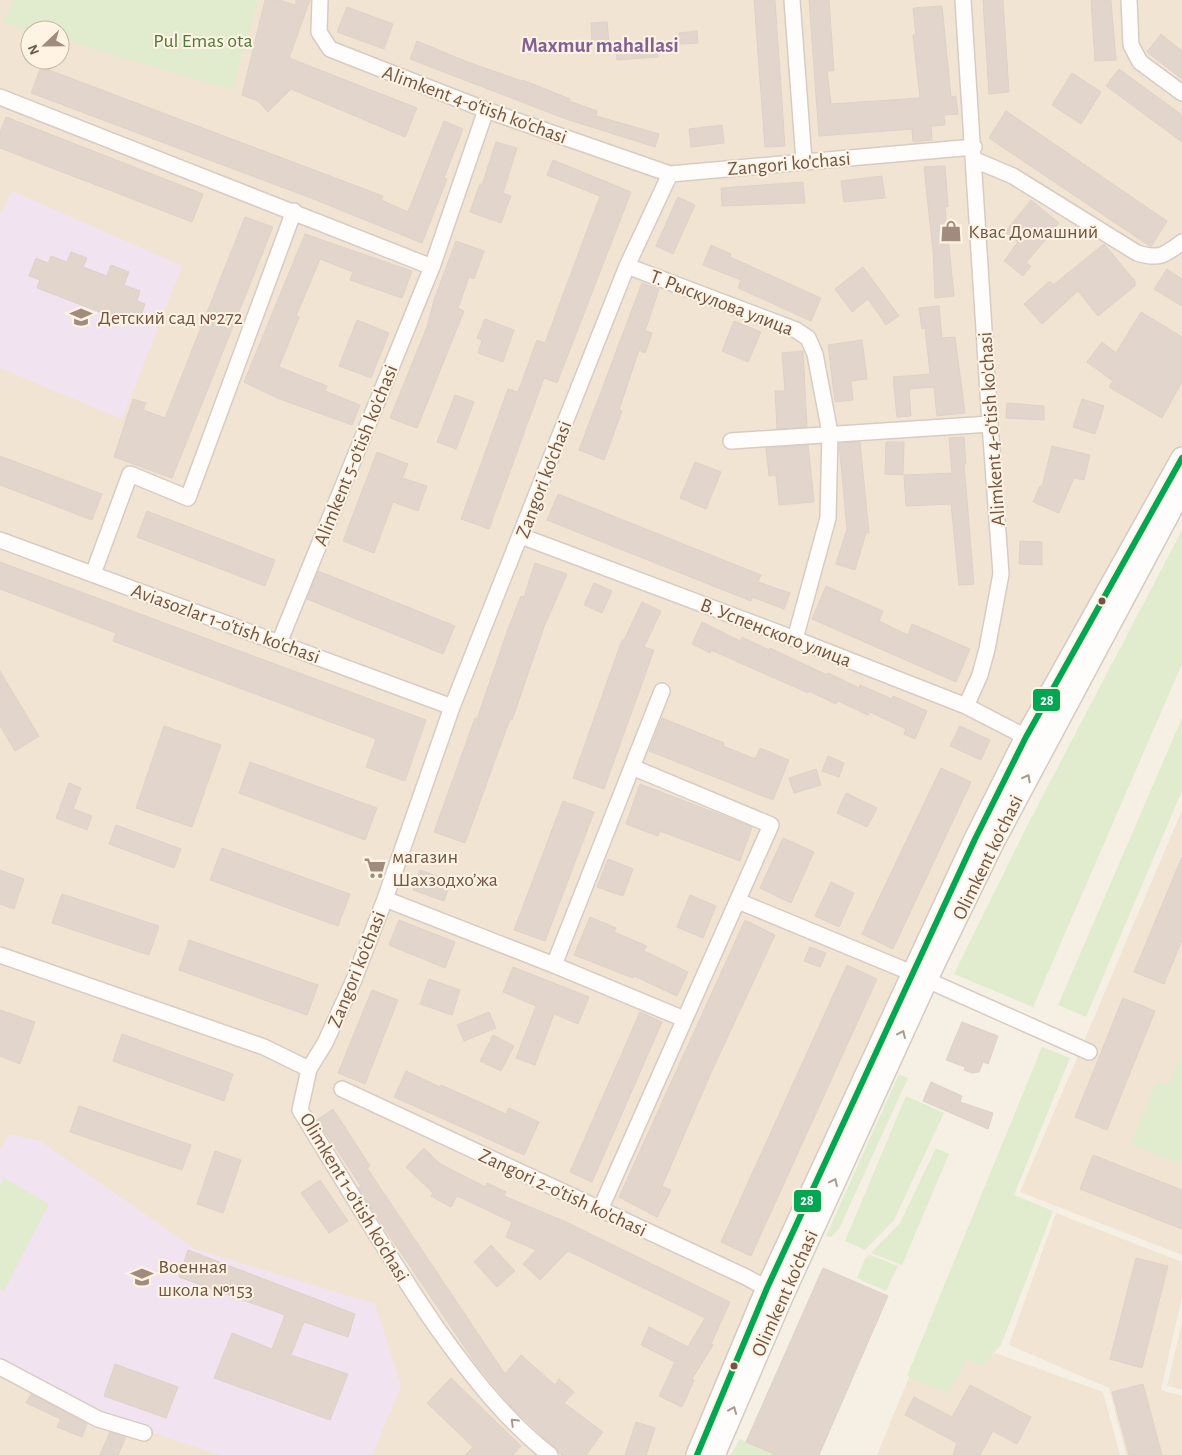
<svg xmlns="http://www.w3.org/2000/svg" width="1182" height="1455" viewBox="0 0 1182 1455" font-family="'Alegreya Sans',sans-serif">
<rect width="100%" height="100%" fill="#f6efe4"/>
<path fill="#f2e4d3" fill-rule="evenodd" d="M0 0H1182V458L697 1455H0ZM30 30H60V60H30Z
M1182 810V1255L1020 1192Z
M1056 1213 1182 1262V1297L1161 1390 1182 1396V1455H1126L1109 1388 1009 1345Z
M1182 1322V1390L1167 1386Z
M929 1329 1103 1392 1120 1455H877Z"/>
<path fill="#f1e3f0" d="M12 191 182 266 122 419 0 368V215Z
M9 1134 40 1141 195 1249 375 1304 401 1386 372 1455H220L95 1414 0 1358V1150Z"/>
<path fill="#e1ecce" d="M14 0H258L232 90 60 39V30H30L4 23Z
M1182 530V664L1033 1007 954 974 1028 824Z
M1182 718V791L1086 1017 1058 1005Z
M1042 1047 1070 1058 1014 1195 1053 1211 1001 1345 982 1366 967 1359 949 1394 907 1376Z
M1182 1052V1157L1179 1164 1134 1145 1131 1142 1156 1083H1169Z
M899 1074 908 1078 839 1229 831 1237 826 1236Z
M906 1096 944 1113 894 1220 865 1250 845 1241Z
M936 1148 949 1154 902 1265 871 1253 900 1223Z
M4 1178 49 1204 4 1291 0 1289V1186Z
M870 1255 898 1266 886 1291 857 1278 866 1257Z
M740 1439 776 1455H731Z"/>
<path fill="#e2d6cc" stroke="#dfd1c7" d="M265 0H278L296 5V0H310L289 58 417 108 405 137 291 89 268 112 258 101 242 95Z
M754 0H775L785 146 765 147Z
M809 0H829L834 71H827L831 104 920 98 913 35H916L913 8 942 6 951 97 956 96 958 114 944 115 945 125 931 126 932 140 913 142 912 129 819 136Z
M983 0H1003L1009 92 989 94Z
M1091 0H1111L1116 60 1095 61Z
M347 7 393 24 384 49 337 32Z
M607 22 609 44 592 46 591 23Z
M697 31 698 43 680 44 679 33Z
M1161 34 1182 51V79L1147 52Z
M417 41 465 61 522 81 523 80 570 99 569 101 597 111 596 116 659 134 655 147 566 119 410 59Z
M657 42 658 57 617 60 616 46Z
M41 67 383 196 381 200 408 212 444 121 463 129 444 178 447 179 422 243 311 198 31 93Z
M1119 69 1182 115V142L1106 86Z
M1072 73 1101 92 1081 124 1052 105Z
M1006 111 1167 221 1151 247 989 138Z
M6 117 203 194 192 222 0 148V132Z
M722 125 724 143 691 147 689 129Z
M496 142 517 148 503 193 511 196 501 223 470 212 480 184 482 185Z
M553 160 631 192 557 383 544 378 489 529 461 519 508 389 518 392 537 340 545 343 600 196 547 175Z
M945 166 948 206 945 207 954 296 935 298 933 251 924 167Z
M882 176 885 198 844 202 841 181Z
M803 182 805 203 722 206 721 188Z
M678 197 695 205 673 254 656 246Z
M1031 200 1059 223 1026 263 1031 266 1023 276 1004 261 1018 242 1005 232Z
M245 217 273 227 172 478 114 457 133 399 146 403 143 410 165 418Z
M305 234 412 271 402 298 350 280 353 272 320 259 296 316 299 317 279 367 327 386 325 391 360 405 352 425 277 398 244 382Z
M456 241 484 251 474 279 469 277 458 308 464 311 417 428 390 418 427 327 434 300Z
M1104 244 1135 281V286L1098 316 1078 291 1042 324 1024 304 1050 281 1053 285Z
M711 245 731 254 730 257 821 298 811 321 738 288 741 280 703 265Z
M71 252 87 258 83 267 107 276 111 265 129 272 124 285 140 291 137 301 145 304 141 316 130 311 126 322 37 288 40 280 29 276 36 258 48 263 51 256 67 262Z
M863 267 899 316 886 325 868 299 852 312 835 289Z
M1167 269 1182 279V306L1154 289Z
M642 283 659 289 645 331 652 333 645 353 639 350 619 410 622 411 604 460 579 450Z
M939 306 942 338 955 337 965 413 937 416 934 387 909 389 911 416 897 417 893 377 930 374 925 328 922 329 919 308Z
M1141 312 1182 337V382L1162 418 1109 387 1113 381 1087 362 1102 342 1116 353Z
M485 319 514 330 503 362 478 353 482 340 477 338Z
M357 320 389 333 371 378 339 366Z
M734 321 761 332 748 362 722 351Z
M862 340 867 379 851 381 853 400 835 402 828 345Z
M803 351 807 427 777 429 775 391H785L782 353Z
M455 395 474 402 456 449 437 442Z
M1082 399 1104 406 1095 434 1073 427Z
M1007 403 1044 406V420L1006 418Z
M964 437 966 464H964L974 584 959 585 951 504 906 506 904 475 952 473 949 438Z
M860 442 869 533H866L855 570 836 564 847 529 839 443Z
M886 442H904L903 475 885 474Z
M808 445 814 502 779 505 776 475 769 476 766 448Z
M1052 446 1090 455 1084 480 1074 478 1059 513 1033 502 1040 486 1042 487Z
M377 452 408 464 402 478 427 486 418 511 393 502 374 553 343 541Z
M0 456 102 494 92 520 0 485Z
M695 462 721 472 706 509 680 498Z
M558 494 761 575 758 582 790 593 784 609 752 597 751 601 547 520Z
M147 511 275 560 265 586 137 537Z
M1020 541 1042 542V565L1019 564Z
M0 562 426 720 405 781 366 767 376 739 113 641 116 633 0 589Z
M535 563 567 574 544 627 512 720 510 719 465 843 434 832 475 718 477 719 508 629 521 596 524 597Z
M318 571 455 626 443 654 307 599Z
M594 583 612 591 602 613 584 605Z
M826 586 883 611 879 621 908 635 912 624 970 649 956 682 812 619Z
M642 602 661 611 644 647 654 650 604 789 573 778 622 640H624Z
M702 622 740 641 742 637 769 650 770 648 827 675 828 673 859 688 860 685 892 699 893 696 927 711 915 739 904 734 906 729 870 712 868 715 838 701 836 704 809 691 808 693 711 650 710 653 692 644Z
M0 671 39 736 15 751 0 726Z
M662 718 724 743 723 746 755 759 760 748 789 760 773 800 649 751Z
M164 726 221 745 192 827 136 808Z
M960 726 990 740 981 760 950 746Z
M828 756 844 763 839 777 822 771Z
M250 762 377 808 365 840 239 793Z
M941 768 971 782 893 949 862 934Z
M816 769 821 785 794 793 789 778Z
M69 783 81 788 73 809 92 816 87 830 56 818Z
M640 784 752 827 740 861 660 831 658 836 626 824Z
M846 793 877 808 867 827 837 813Z
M563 801 594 812 545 941 514 930Z
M116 825 181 849 174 868 109 844Z
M783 838 814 852 791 903 760 888Z
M222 848 350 894 338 926 210 880Z
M1182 857V940L1164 984 1134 972Z
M608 859 633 869 623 896 597 887Z
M0 870 24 879 14 909 0 904Z
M420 870 451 881 444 901 413 890Z
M831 882 854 893 839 927 815 916Z
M62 894 159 926 149 955 52 923Z
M690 895 716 906 703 938 677 927Z
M590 917 616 928 614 932 647 946 644 951 688 972 677 996 634 976 633 978 574 955Z
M399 920 455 942 445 968 389 945Z
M745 920 775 935 710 1075 662 1186 671 1190 657 1217 619 1197Z
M189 940 318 985 307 1015 179 970Z
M810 947 826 953 820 967 804 961Z
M847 965 877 979 751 1256 721 1242Z
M513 967 589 997 578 1024 554 1014 535 1065 516 1058 536 1006 503 992Z
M429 979 460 990 452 1015 420 1004Z
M372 990 398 1000 365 1084 338 1073Z
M1123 998 1155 1011 1107 1130 1075 1117Z
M0 1010 35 1022 20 1064 0 1056Z
M489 1012 496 1028 464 1041 457 1025Z
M640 1012 662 1022 592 1182 570 1172Z
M962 1022 998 1036 988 1064 983 1062 979 1072 972 1073 964 1070 965 1067 946 1060Z
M122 1034 233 1074 224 1101 113 1061Z
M493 1035 514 1046 501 1071 480 1061Z
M406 1071 440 1087 441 1085 506 1114 509 1108 539 1122 524 1155 394 1097Z
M931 1082 962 1096 960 1102 993 1113 988 1129 923 1101Z
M79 1106 191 1145 182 1170 70 1132Z
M333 1109 370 1166 367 1168 505 1374 521 1355 555 1385 559 1379 574 1392 564 1403 603 1432 586 1455H562L559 1452 510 1405 476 1364 389 1235 358 1188 361 1186 317 1120Z
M424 1148 439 1163 485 1187 487 1183 506 1192 504 1196 566 1222 730 1302 711 1344 713 1345 692 1379 694 1380 682 1407 659 1396 675 1362 641 1345 649 1327 688 1347 705 1318 568 1251 540 1280 523 1264 536 1250 506 1237 512 1222 457 1196 451 1207 431 1196 433 1193 406 1167Z
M215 1151 241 1160 223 1213 197 1204Z
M1093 1155 1182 1190V1229L1080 1189Z
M320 1180 348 1221 329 1233 301 1193Z
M491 1245 515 1271 497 1287 474 1262Z
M188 1250 355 1314 348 1337 304 1322 291 1355 348 1374 330 1420 214 1378 232 1333 272 1349 285 1315 179 1277Z
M1136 1258 1168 1266 1142 1368 1110 1359Z
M823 1268 888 1296 819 1455H776L746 1442Z
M115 1364 178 1387 166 1418 104 1396Z
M451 1378 521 1446 513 1455H465L473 1447 427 1403Z
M1143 1384 1162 1455H1129L1112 1392Z
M970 1385 1031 1417 1017 1444 993 1431 980 1455H953L957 1443 905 1415 914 1397 952 1417Z
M31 1394 87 1424 82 1437 57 1427 61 1419 26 1403Z
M636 1422 655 1428 646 1455H625Z
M110 1432 126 1437 118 1455H100Z"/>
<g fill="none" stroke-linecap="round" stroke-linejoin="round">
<g stroke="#d7ccc3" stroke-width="18">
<path id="street" d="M320 0 319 32 330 49 486 110 670 174 974 147
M792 0 804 161
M963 0 990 424 1001 574 987 649 980 675 966 706
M1129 0 1131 45 1140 62 1182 93
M0 97 432 267
M975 160 1013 176 1137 253C1159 260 1165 255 1182 242
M627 266 796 330 808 338 815 354 830 433 828 518 795 639
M731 441 990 424
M521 536 795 639 966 706 1026 737
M0 540 452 707
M93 574 130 474 188 498 294 211
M279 643 432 267 486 110
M385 899 554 965 684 1019
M738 901 900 968 1089 1052
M0 955 264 1047 309 1069
M554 965 662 691
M342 1089 746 1277 775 1293
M600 1210 771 825 632 767
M0 1367 98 1419 144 1433
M550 1455C505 1420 470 1374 437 1328 388 1257 345 1183 300 1110L309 1069 325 1043 353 982 385 899 452 707 627 266 670 174"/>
</g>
<g stroke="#d6cbc1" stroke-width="24">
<path id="secondary" d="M697 1455 767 1288 975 839 1026 737 1182 458
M714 1455 782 1297 935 962 994 841 1182 489"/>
</g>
<use href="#street" stroke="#fefdfb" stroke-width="15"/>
<use href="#secondary" stroke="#fefdfb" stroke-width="21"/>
<g stroke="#fff4e4" stroke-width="10">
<path id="bus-1" d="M697 1455 767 1288 975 839 1026 737 1182 458"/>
</g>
<use href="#bus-1" stroke="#00a651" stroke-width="6"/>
</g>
<defs><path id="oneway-chevron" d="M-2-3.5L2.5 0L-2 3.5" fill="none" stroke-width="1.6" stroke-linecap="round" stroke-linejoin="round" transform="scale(1.25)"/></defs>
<g stroke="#ab988e">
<use href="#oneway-chevron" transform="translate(1027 778) rotate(-62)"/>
<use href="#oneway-chevron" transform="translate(902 1034) rotate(-65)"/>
<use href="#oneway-chevron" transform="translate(834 1182) rotate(-65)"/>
<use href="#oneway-chevron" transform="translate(733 1410) rotate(-67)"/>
<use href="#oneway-chevron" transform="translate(514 1422) rotate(-136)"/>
</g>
<defs>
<g id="shop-bare" transform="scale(1.725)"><path d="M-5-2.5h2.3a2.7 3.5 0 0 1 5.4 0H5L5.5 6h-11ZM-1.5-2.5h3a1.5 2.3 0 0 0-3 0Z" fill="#a18b7d" stroke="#fff4e4" stroke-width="2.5" paint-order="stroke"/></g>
<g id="school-bare" transform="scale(1.725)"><path d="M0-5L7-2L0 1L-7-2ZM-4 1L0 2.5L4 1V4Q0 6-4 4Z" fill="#a18b7d" stroke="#fff4e4" stroke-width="2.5" paint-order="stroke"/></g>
<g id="supermarket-bare" transform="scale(1.725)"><path d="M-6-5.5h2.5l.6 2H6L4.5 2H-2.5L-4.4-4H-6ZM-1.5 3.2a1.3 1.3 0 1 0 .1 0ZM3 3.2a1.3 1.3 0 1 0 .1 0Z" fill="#a18b7d" stroke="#fff4e4" stroke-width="2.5" paint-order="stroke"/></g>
</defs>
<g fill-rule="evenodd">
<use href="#shop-bare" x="951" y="231"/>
<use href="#school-bare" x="81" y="317"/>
<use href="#supermarket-bare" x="375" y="868"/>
<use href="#school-bare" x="142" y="1277"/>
</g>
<g fill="#735545" stroke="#fff4e4" stroke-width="2">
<circle cx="1102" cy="601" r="4.5"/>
<circle cx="734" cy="1366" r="4.5"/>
</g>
<g text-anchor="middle" stroke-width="4" stroke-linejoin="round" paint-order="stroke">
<g font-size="20" fill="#50793d" stroke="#fff4e4">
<text x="203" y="47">Pul Emas ota</text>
</g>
<g font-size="20" fill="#735545" stroke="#fff4e4">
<text transform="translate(475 104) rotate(20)" y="7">Alimkent 4-o'tish ko'chasi</text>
<text transform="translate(789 163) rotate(-5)" y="7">Zangori ko'chasi</text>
<text transform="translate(722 302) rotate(21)" y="7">Т. Рыскулова улица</text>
<text transform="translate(991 429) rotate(-94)" y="7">Alimkent 4-o'tish ko'chasi</text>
<text transform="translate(355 455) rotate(-68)" y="7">Alimkent 5-o'tish ko'chasi</text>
<text transform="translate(543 479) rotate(-69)" y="7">Zangori ko'chasi</text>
<text transform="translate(226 623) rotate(20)" y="7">Aviasozlar 1-o'tish ko'chasi</text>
<text transform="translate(776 632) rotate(21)" y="7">В. Успенского улица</text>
<text transform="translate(987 857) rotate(-64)" y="7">Olimkent ko'chasi</text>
<text transform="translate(356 969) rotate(-68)" y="7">Zangori ko'chasi</text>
<text transform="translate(563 1192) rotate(25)" y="7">Zangori 2-o'tish ko'chasi</text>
<text transform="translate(355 1197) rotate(59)" y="7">Olimkent 1-o'tish ko'chasi</text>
<text transform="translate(784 1293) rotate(-66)" y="7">Olimkent ko'chasi</text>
</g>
<g font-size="20" fill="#735545" stroke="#fff4e4" text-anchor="start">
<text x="968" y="238">Квас Домашний</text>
<text x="98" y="324">Детский сад №272</text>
<text x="392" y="863">магазин<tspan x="392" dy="23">Шахзодхо’жа</tspan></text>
<text x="158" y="1273">Военная<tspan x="158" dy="23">школа №153</tspan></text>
</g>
<g font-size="21" font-weight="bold" fill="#846097" stroke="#fff4e4">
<text x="600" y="52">Maxmur mahallasi</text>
</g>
</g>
<g stroke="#fff4e4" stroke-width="2">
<rect x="1032" y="688" width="29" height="24" rx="5" fill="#00a651"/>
<rect x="793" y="1189" width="29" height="24" rx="5" fill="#00a651"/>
</g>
<g font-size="14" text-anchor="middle" font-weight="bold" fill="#fff">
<text x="1047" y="705">28</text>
<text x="807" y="1205">28</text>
</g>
<g transform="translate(45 45) rotate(248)"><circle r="24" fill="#fff4e4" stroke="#c7b4a4"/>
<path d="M0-4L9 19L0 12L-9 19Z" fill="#a18b7d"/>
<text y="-8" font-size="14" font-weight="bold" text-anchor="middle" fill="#735545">N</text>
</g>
</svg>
